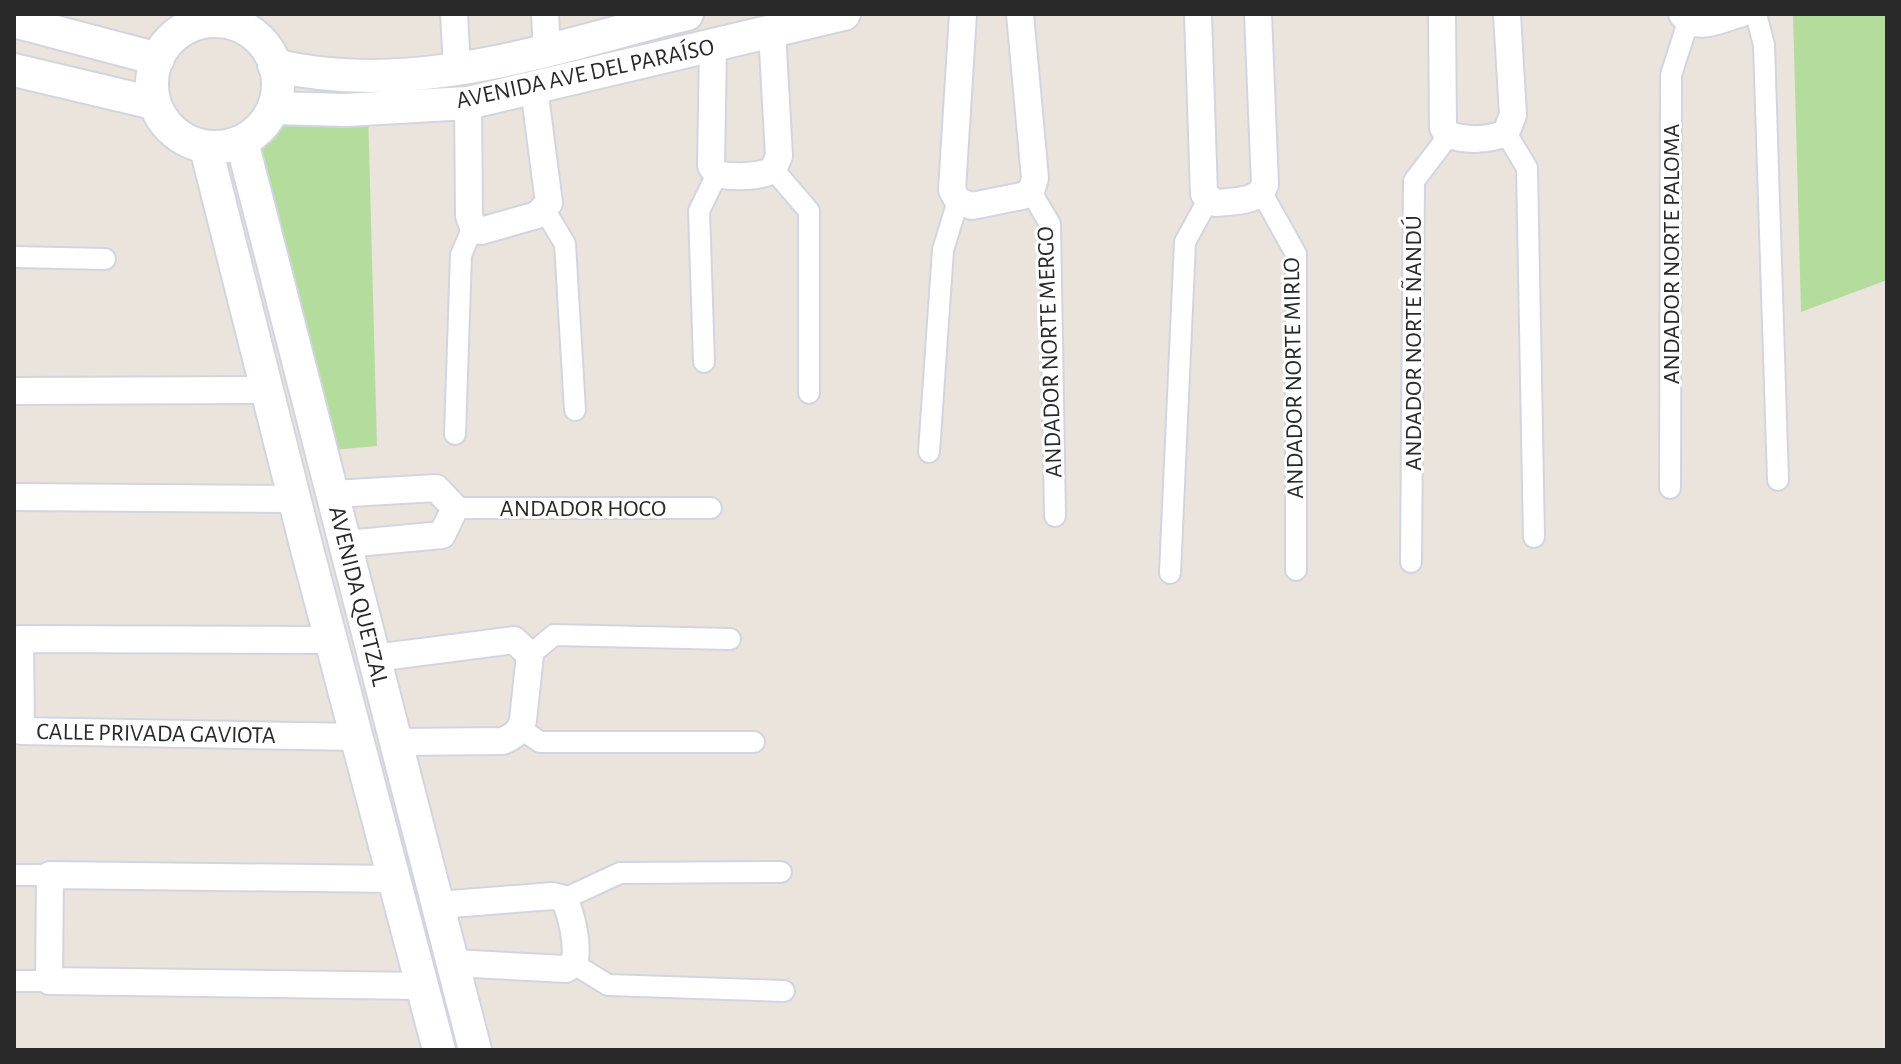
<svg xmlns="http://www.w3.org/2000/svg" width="1901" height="1064" viewBox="0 0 1901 1064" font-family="'Alegreya Sans',sans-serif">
<rect width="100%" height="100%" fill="#eae4dc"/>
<path fill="#b4dd9d" d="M1793 14H1887V280L1801 312Z
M275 108 368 109 377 446 322 451 242 142 261 128Z"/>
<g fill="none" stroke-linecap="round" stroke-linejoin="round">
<g stroke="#d2d5e1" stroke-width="24">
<path id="pedestrian" d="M1756 14 1764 45 1778 480
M1506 133 1527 168 1534 537
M773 169 809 211V393
M1031 192 1050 224 1055 516
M1262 193 1296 254V570
M544 209 565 244 575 410
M14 257 105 259
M704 362 699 211 717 174
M455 434 461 255 473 227
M929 452 943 250 958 201
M1670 488 1671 75 1688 22
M455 508H711
M1411 562 1414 181 1449 135
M1170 573 1185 242 1208 200
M530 655 554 635 730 639
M521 729 540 742H754
M14 875H50
M564 899 620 873 781 872
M574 964 608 985 784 991
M14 981H49"/>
</g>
<g stroke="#d2d5e1" stroke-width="30">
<path id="minor" d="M454 14 457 67
M545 14 547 51
M963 14 952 190 958 201 972 206 1022 196 1031 192 1035 178 1020 14
M1198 14 1204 194 1215 203C1232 201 1258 203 1265 185L1258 14
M1442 14 1443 128 1449 135C1467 141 1488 140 1506 133L1513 115 1507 14
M1682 14C1696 33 1720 19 1740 14
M713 46 711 166 717 174C728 177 764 178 773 169 774 168 778 158 779 156L772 31
M468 103 469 216 473 227 481 231 537 215 549 203 534 88
M14 391 267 390
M333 494 436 488 455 508 442 535 346 544
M14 497 294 499
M331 640 20 639 21 731 357 737
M375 658 514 640 530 655 523 720C520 732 514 736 503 741L396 742
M394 879 50 875 49 981 423 986
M438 905 553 896 564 899C572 916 579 946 574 964L566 969 453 963"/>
</g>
<g stroke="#d2d5e1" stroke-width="36">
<path id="tertiary" d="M14 21 158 59
M152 84a63 63 0 1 1 126 0a63 63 0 1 1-126 0Z
M274 65C412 99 554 47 687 14
M14 70 153 103
M275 108 346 110 468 103 844 14
M242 142 475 1050
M206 148 307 549 439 1050"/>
</g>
<use href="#pedestrian" stroke="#fff" stroke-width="20"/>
<use href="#minor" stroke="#fff" stroke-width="26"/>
<use href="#tertiary" stroke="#fff" stroke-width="32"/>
</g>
<g text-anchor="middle" stroke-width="6" stroke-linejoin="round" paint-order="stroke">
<g font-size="24" fill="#292929" stroke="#fff">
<text transform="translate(585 73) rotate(-12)" y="8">AVENIDA AVE DEL PARAÍSO</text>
<text transform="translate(1671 254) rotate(-90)" y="8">ANDADOR NORTE PALOMA</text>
<text transform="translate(1413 343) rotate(-90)" y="8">ANDADOR NORTE ÑANDÚ</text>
<text transform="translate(1049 352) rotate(-92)" y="8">ANDADOR NORTE MERGO</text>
<text transform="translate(1293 378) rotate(-91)" y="8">ANDADOR NORTE MIRLO</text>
<text x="583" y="516">ANDADOR HOCO</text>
<text transform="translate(359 596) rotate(76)" y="8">AVENIDA QUETZAL</text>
<text transform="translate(156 733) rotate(1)" y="8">CALLE PRIVADA GAVIOTA</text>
</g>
</g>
<rect width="1901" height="1064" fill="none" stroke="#292929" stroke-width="32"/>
</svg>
